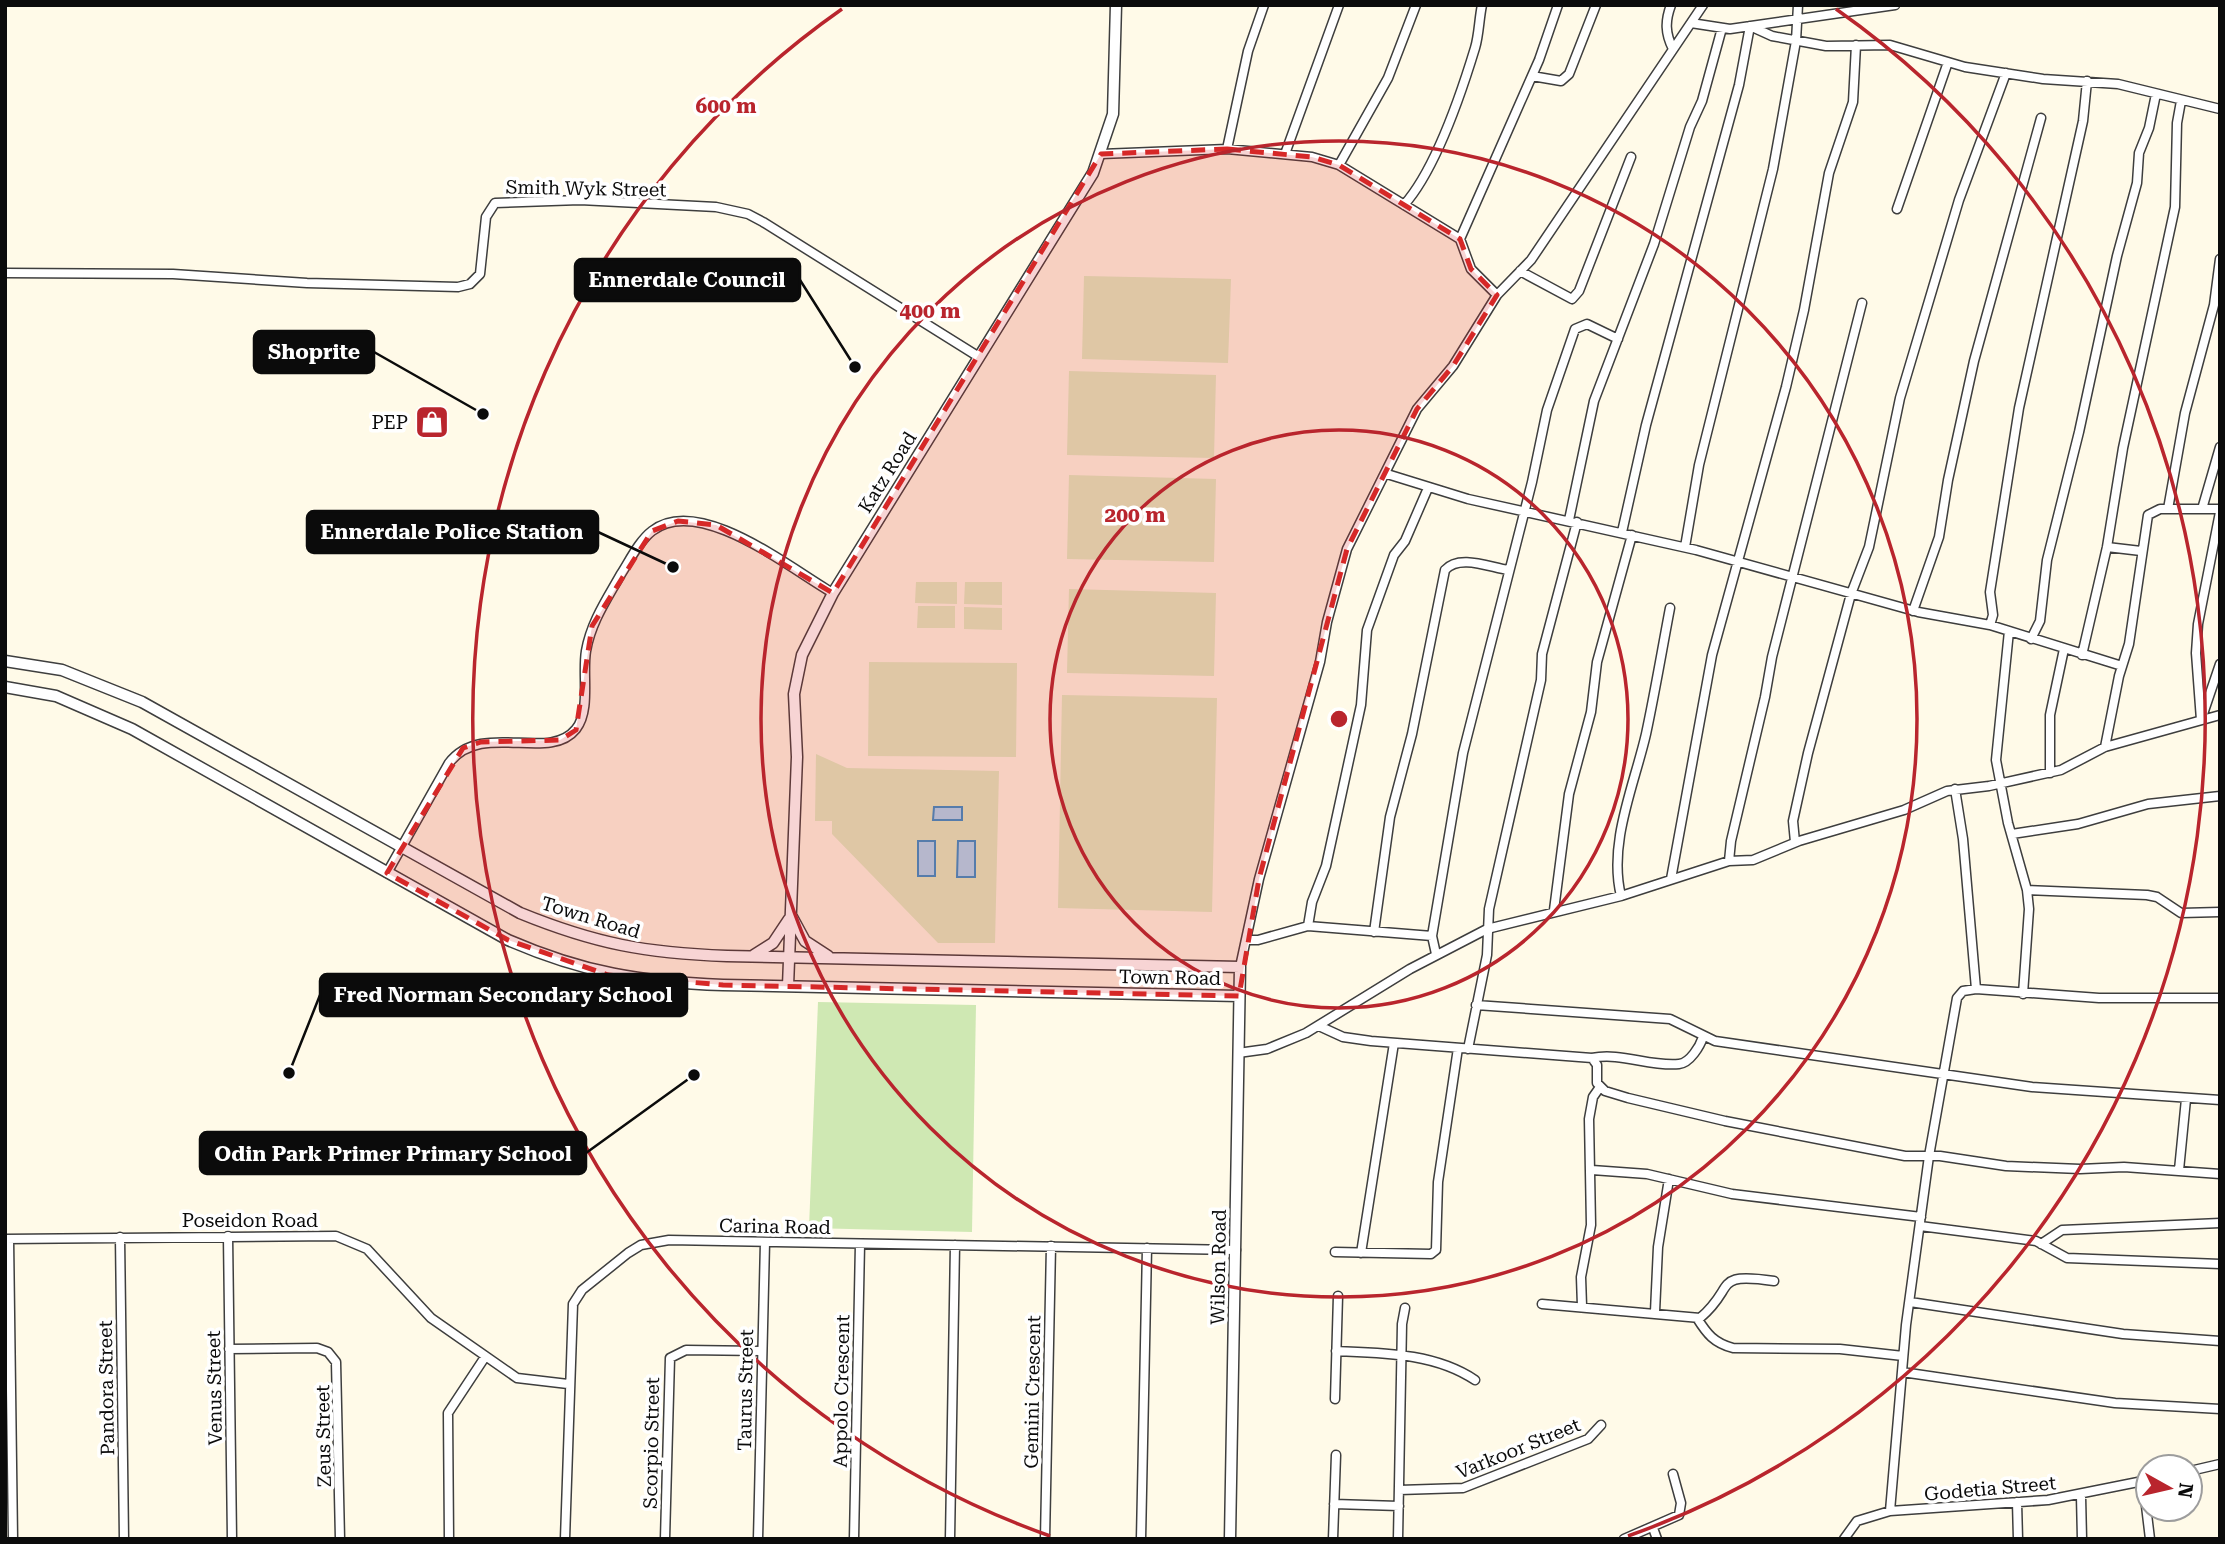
<svg xmlns="http://www.w3.org/2000/svg" width="2225" height="1544" viewBox="0 0 2225 1544" font-family="'Roboto Serif',serif">
<rect width="100%" height="100%" fill="#fffae8"/>
<path fill="#cfe8b3" d="M818 1002 976 1005 972 1232 809 1228Z"/>
<path fill="#e1efc5" d="M1084 276 1231 279 1228 363 1082 359Z
M1069 371 1216 375 1214 458 1067 455Z
M1069 475 1216 479 1214 562 1067 559Z
M916 582H957V604L915 603Z
M965 582H1002V605L964 604Z
M1069 589 1216 593 1214 676 1067 673Z
M918 606H955V628H917Z
M964 607 1002 608V630L964 629Z
M869 662 1017 663 1016 757 868 756Z
M1062 695 1217 698 1212 912 1058 908Z
M816 754 847 768 999 771 995 943H938L832 834V821H815Z"/>
<path fill="#aedbf5" stroke="#3691cc" stroke-width="2" d="M934 807H962V820H933Z
M918 841H935V876H918Z
M958 841H975V877H957Z"/>
<g fill="none" stroke-linecap="round" stroke-linejoin="round">
<g stroke="#3e3e3e" stroke-width="11">
<path id="minor" d="M1671 5C1665 21 1665 33 1673 49
M1691 23 1730 29 1895 5
M1532 76 1561 81 1569 74 1596 5
M1227 149 1248 51 1264 5
M1101 154 1227 149 1312 157 1339 165 1460 239 1471 269 1497 295
M1285 154 1339 5
M1339 165 1388 78 1416 5
M1404 205C1435 170 1461 94 1475 48 1479 35 1479 19 1482 5
M1897 209 1948 62
M1460 239 1539 60 1558 5
M1520 271 1572 299 1579 291 1631 157
M5 273 173 274 307 283 458 287 470 284 480 274 486 217 495 203 580 200 716 207 748 214 763 222 979 357
M1387 474 1468 499 1696 550 1918 612 1990 625 2122 666
M2168 509 2185 413 2214 305 2220 259
M2202 509 2220 447
M1569 520 1594 401 1654 244 1690 127 1702 101 1722 28
M1622 532 1646 425 1739 85 1750 26 1772 36 1826 46 1890 45 1965 67 2043 79 2118 84 2220 109
M1685 547 1699 465 1773 169 1796 41 1798 5
M2107 547 2141 551
M1913 611 1939 537 1948 480 1974 361 2041 118
M1990 625 1993 615 1990 592 2019 408 2083 121 2087 81
M2009 631 1996 760 2008 823 2027 890 2029 909 2023 994
M2031 639 2040 621 2047 560 2079 432 2117 256 2137 183 2139 153 2149 128 2156 94
M2082 655 2107 547 2123 448 2175 207 2177 123 2181 101
M2202 717 2220 664
M2201 720 2196 653 2198 624 2220 512
M2105 747 2119 676 2129 644 2148 515 2160 509H2220
M2050 773V715L2064 649
M1955 789 1963 839 1976 989
M2012 834 2078 824 2148 804 2220 796
M1795 842 1793 821 1808 753 1851 594 1869 547 1900 398 1959 200 2006 73
M1729 861 1731 841 1765 697 1772 657 1862 303
M387 873 449 763C482 720 549 763 576 729 591 710 582 674 586 651 591 622 607 599 621 574 630 560 639 541 652 531 699 494 791 569 833 593
M1671 879 1712 655 1786 387 1804 310 1829 173 1853 102 1856 45
M2027 890 2147 895 2157 897 2181 913 2220 912
M1621 896C1608 843 1634 786 1646 734 1655 692 1662 650 1670 608
M1554 910 1569 794 1591 712 1597 662 1632 535
M1308 926 1312 902 1326 866 1361 705 1367 630 1394 555 1405 541 1428 488
M1374 932 1390 817 1412 734 1445 570C1459 554 1489 567 1508 570
M1246 940H1258L1308 926 1432 936
M1436 954 1432 936 1463 753 1532 482 1547 410 1575 329 1587 324 1618 339
M1240 967 1259 879 1320 662 1327 622 1347 549 1417 409 1453 366 1497 295 1531 260 1703 5
M1476 1005 1670 1019 1715 1041 2032 1087 2220 1100
M1319 1026 1343 1037 1371 1041 1592 1058 1597 1065V1083L1605 1091 1628 1098 1725 1121 1905 1156H1940L2006 1166 2080 1169 2124 1167 2220 1174
M1468 1049 1487 955 1489 909 1541 680 1542 654 1577 522
M1238 1053 1267 1049 1306 1033 1410 969 1487 929 1621 896 1729 861 1753 860 1799 841 1904 810 1947 791 1989 786 2061 770 2105 747 2220 715
M1592 1058C1621 1052 1650 1067 1679 1064 1690 1063 1700 1046 1703 1037
M1592 1170 1647 1174 1732 1194 1921 1217
M2179 1170 2186 1099
M1920 1226 2036 1241 2067 1258 2220 1264
M228 1236 232 1539
M120 1237 124 1539
M5 1239 336 1236 367 1249 431 1318 517 1378 568 1384
M9 1239 13 1539
M2041 1244 2062 1230 2220 1223
M1335 1252 1431 1254 1436 1250 1438 1182 1458 1048
M1361 1253 1394 1043
M1910 1302 2123 1334 2220 1341
M1542 1304 1700 1318C1737 1287 1711 1272 1774 1281
M1582 1306 1581 1277 1591 1225 1589 1119 1593 1097 1600 1087
M1655 1312 1658 1247 1669 1179
M1697 1318C1707 1334 1714 1343 1733 1348L1840 1349 1903 1356
M229 1349 317 1348 328 1352 336 1362 340 1539
M1336 1351C1383 1353 1435 1353 1475 1380
M1902 1372 2115 1403 2220 1409
M1335 1399 1338 1296
M2190 1471 2220 1464
M2143 1481 2150 1539
M1399 1490 1463 1488 1588 1439 1601 1425
M2081 1496 2082 1539
M2017 1502 2018 1539
M1334 1504 1399 1506
M1890 1511 1906 1325 1929 1156 1957 998 1963 991 1976 989 2099 998H2220
M1653 1528 1657 1539
M449 1539 448 1413 485 1357
M565 1539 573 1304 582 1290 628 1253 641 1245 669 1240 1236 1250
M665 1539 670 1358 686 1350 761 1351
M758 1539 765 1242
M854 1539 860 1244
M950 1539 955 1245
M1045 1539 1051 1246
M1141 1539 1147 1248
M1333 1539 1336 1455
M1398 1539 1402 1324 1405 1308
M1624 1539 1679 1515 1681 1503 1673 1474
M1844 1539 1857 1521 1890 1511 2048 1500 2148 1480"/>
</g>
<g stroke="#3e3e3e" stroke-width="13">
<path id="tertiary" d="M5 661 62 670 142 702 520 913C596 944 646 953 727 956L1240 967 1230 1539
M5 687 56 696 132 729 508 940C584 973 641 982 723 985L1239 996
M792 917 805 941 828 956
M754 955 773 943 789 919
M788 986 797 757 794 694 802 655 833 593 1093 173 1113 114 1116 5"/>
</g>
<use href="#minor" stroke="#fff" stroke-width="8"/>
<use href="#tertiary" stroke="#fff" stroke-width="10"/>
</g>
<path fill="#d62828" fill-opacity="0.2" stroke="#d62828" stroke-width="5" stroke-dasharray="14 9" stroke-linejoin="round" d="M1227 149 1312 157 1339 165 1460 239 1471 269 1497 295 1453 366 1417 409 1347 549 1259 879 1239 996 723 985 608 975 508 940 387 873 463 748 481 742 560 740 576 730 592 626 652 531 678 521 716 525 833 593 1101 154Z"/>
<g fill="none" stroke="#b9252d" stroke-width="3.5">
<circle cx="1339" cy="719" r="289"/>
<circle cx="1339" cy="719" r="578"/>
<path d="M1050 1536A867 867 0 0 1 842 9M1836 9A867 867 0 0 1 1628 1536"/>
</g>
<defs>
<g id="shop-square" transform="scale(1.75)"><rect x="-9" y="-9" width="18" height="18" rx="4" fill="#b9252d" stroke="#fff"/><path d="M-5-2.5h2.3a2.7 3.5 0 0 1 5.4 0H5L5.5 6h-11ZM-1.5-2.5h3a1.5 2.3 0 0 0-3 0Z" fill="#fff"/></g>
</defs>
<g fill-rule="evenodd">
<use href="#shop-square" x="432" y="422"/>
</g>
<g text-anchor="middle" stroke-width="7" stroke-linejoin="round" paint-order="stroke">
<g font-size="19" fill="#0b0b0b" stroke="#fff">
<text transform="translate(586 188) rotate(1)" y="7">Smith Wyk Street</text>
<text transform="translate(887 472) rotate(-58)" y="7">Katz Road</text>
<text transform="translate(591 917) rotate(17)" y="7">Town Road</text>
<text transform="translate(1170 977) rotate(1)" y="7">Town Road</text>
<text x="250" y="1227">Poseidon Road</text>
<text transform="translate(775 1226) rotate(1)" y="7">Carina Road</text>
<text transform="translate(1218 1267) rotate(-89)" y="7">Wilson Road</text>
<text transform="translate(106 1388) rotate(-91)" y="7">Pandora Street</text>
<text transform="translate(214 1388) rotate(-91)" y="7">Venus Street</text>
<text transform="translate(745 1390) rotate(-89)" y="7">Taurus Street</text>
<text transform="translate(841 1391) rotate(-89)" y="7">Appolo Crescent</text>
<text transform="translate(1032 1392) rotate(-89)" y="7">Gemini Crescent</text>
<text transform="translate(323 1436) rotate(-91)" y="7">Zeus Street</text>
<text transform="translate(651 1443) rotate(-89)" y="7">Scorpio Street</text>
<text transform="translate(1518 1448) rotate(-22)" y="7">Varkoor Street</text>
<text transform="translate(1990 1488) rotate(-5)" y="7">Godetia Street</text>
</g>
<g font-size="19" fill="#0b0b0b" stroke="#fff" text-anchor="end">
<text x="408" y="429">PEP</text>
</g>
</g>
<circle cx="1339" cy="719" r="10" fill="#b9252d" stroke="#fff" stroke-width="3.5"/>
<g font-size="21" text-anchor="middle" font-weight="bold" fill="#b9252d" stroke="#fff" stroke-width="7" stroke-linejoin="round" paint-order="stroke">
<text x="726" y="113">600 m</text>
<text x="930" y="318">400 m</text>
<text x="1135" y="522">200 m</text>
</g>
<path fill="none" stroke="#0b0b0b" stroke-width="2.5" d="M855 367L800 280M483 414L374 352M673 567L598 532M289 1073L320 995M694 1075L586 1153"/>
<g fill="#0b0b0b" stroke="#fff" stroke-width="2.5">
<circle cx="855" cy="367" r="7"/>
<circle cx="483" cy="414" r="7"/>
<circle cx="673" cy="567" r="7"/>
<circle cx="289" cy="1073" r="7"/>
<circle cx="694" cy="1075" r="7"/>
</g>
<g fill="#0b0b0b" stroke="#0b0b0b" stroke-width="2.5">
<rect x="575" y="259" width="225" height="42" rx="7"/>
<rect x="254" y="331" width="120" height="42" rx="7"/>
<rect x="307" y="511" width="291" height="42" rx="7"/>
<rect x="320" y="974" width="367" height="42" rx="7"/>
<rect x="200" y="1132" width="386" height="42" rx="7"/>
</g>
<g font-size="21" text-anchor="middle" font-weight="bold" fill="#fff">
<text x="687" y="287">Ennerdale Council</text>
<text x="314" y="359">Shoprite</text>
<text x="452" y="539">Ennerdale Police Station</text>
<text x="503" y="1002">Fred Norman Secondary School</text>
<text x="393" y="1161">Odin Park Primer Primary School</text>
</g>
<rect width="2225" height="1544" fill="none" stroke="#0b0b0b" stroke-width="14"/>
<g transform="translate(2169 1488) rotate(98)"><circle r="33" fill="#ffffff" stroke="#9d9d9d" stroke-width="2"/>
<path d="M0-5L12 26L0 18L-12 26Z" fill="#b9252d"/>
<text y="-10" font-size="19" font-weight="bold" text-anchor="middle" fill="#0b0b0b">N</text>
</g>
</svg>
